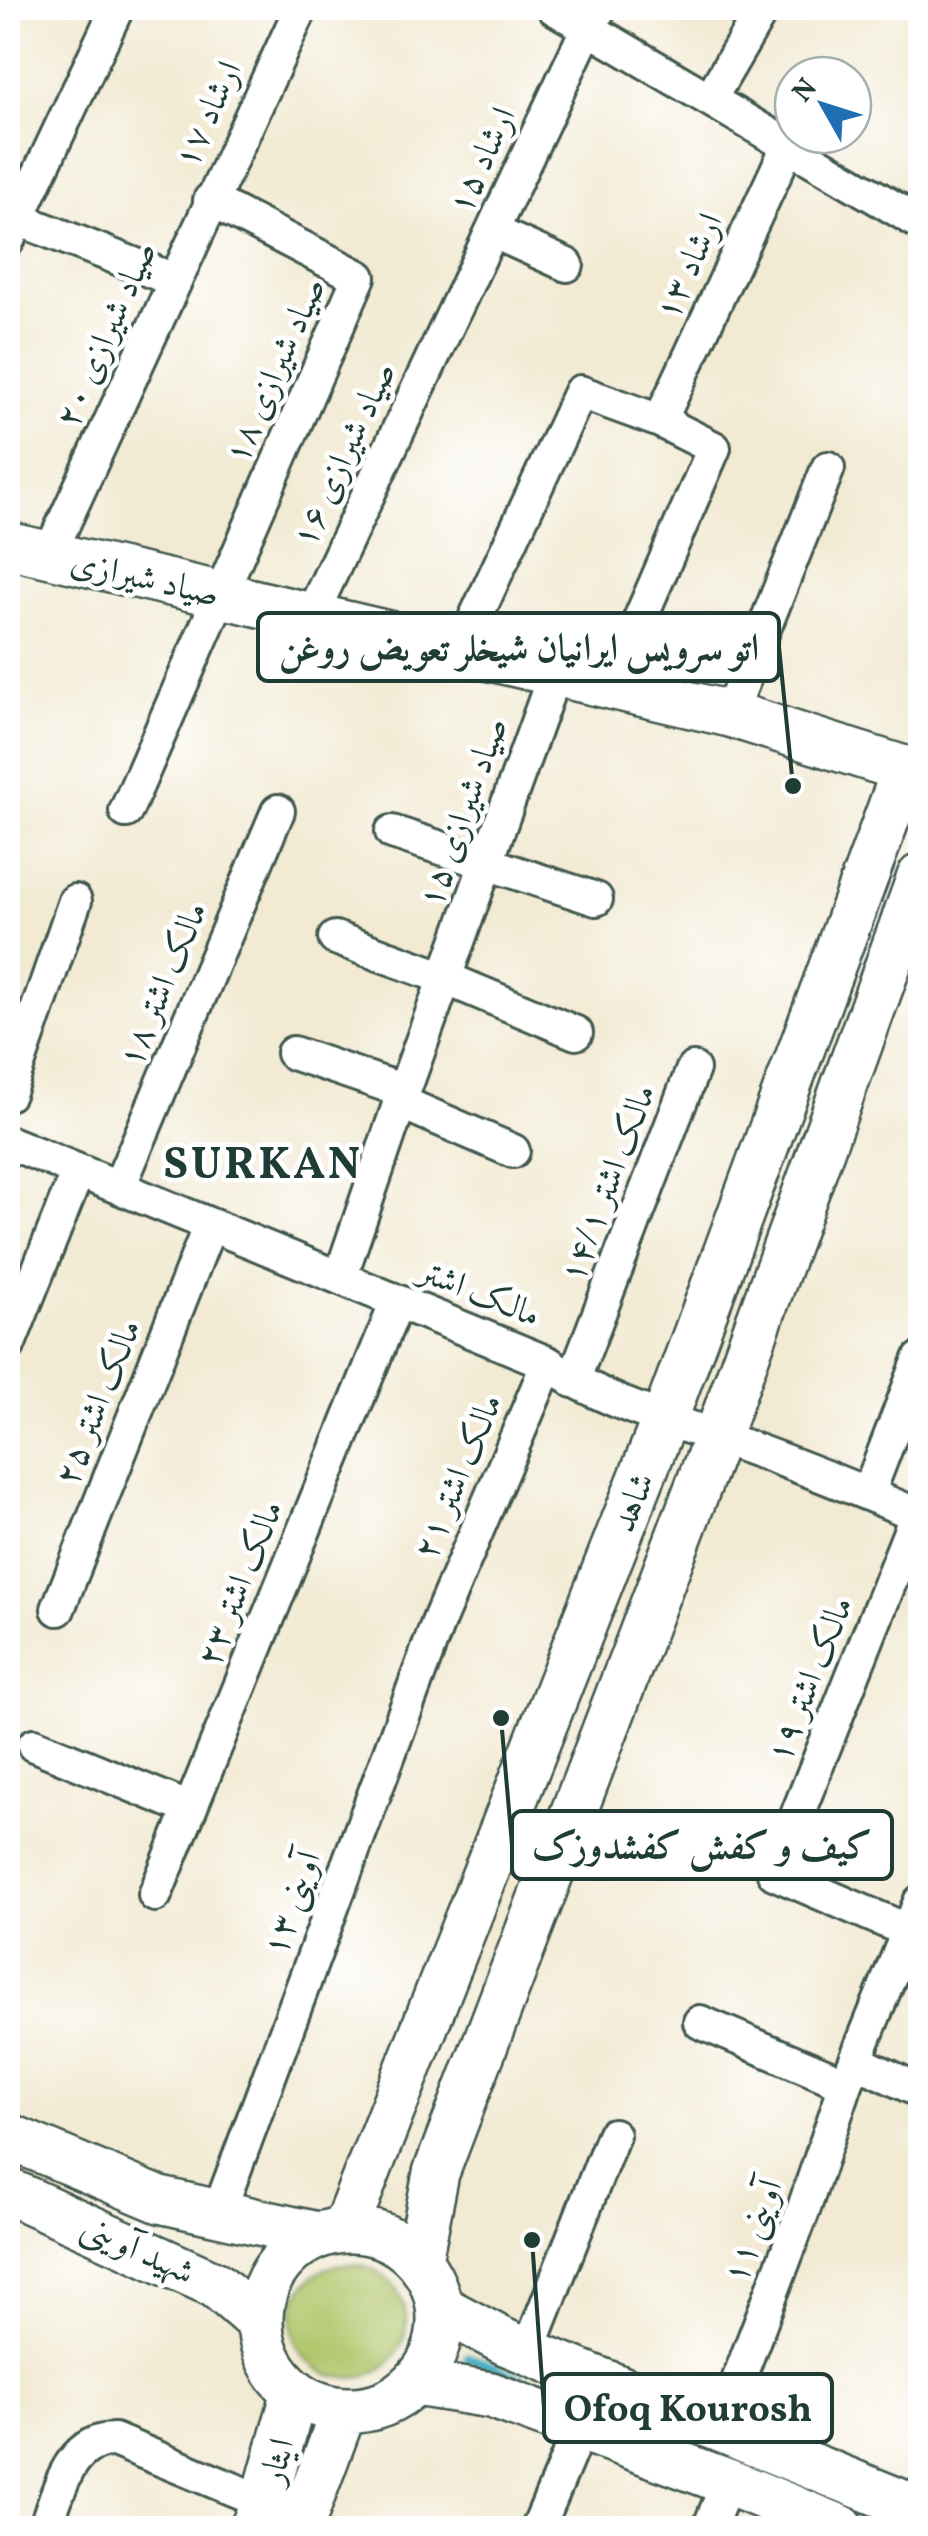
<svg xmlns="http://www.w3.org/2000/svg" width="928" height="2536" viewBox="0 0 928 2536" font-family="Vollkorn,Amiri,serif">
<rect width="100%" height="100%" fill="#fff"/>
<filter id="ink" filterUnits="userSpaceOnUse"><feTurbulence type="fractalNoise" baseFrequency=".01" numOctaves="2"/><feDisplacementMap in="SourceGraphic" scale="20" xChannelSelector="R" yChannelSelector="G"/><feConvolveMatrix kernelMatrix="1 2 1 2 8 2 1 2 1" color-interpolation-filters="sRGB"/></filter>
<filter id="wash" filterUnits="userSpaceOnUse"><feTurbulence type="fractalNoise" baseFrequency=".0048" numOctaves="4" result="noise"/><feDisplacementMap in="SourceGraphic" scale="40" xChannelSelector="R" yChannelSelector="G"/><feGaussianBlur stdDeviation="2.25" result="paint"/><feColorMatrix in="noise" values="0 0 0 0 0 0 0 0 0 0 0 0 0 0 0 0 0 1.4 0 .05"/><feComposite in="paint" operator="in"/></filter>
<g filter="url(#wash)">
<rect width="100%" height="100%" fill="#f2ead3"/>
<path fill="#b1c569" stroke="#68814e" stroke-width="2.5" d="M292 2321a57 57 0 1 1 114 0a57 57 0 1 1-114 0Z"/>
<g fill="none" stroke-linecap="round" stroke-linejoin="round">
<path stroke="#47b0c6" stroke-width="9" d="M468 2357 604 2413
M850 2513 887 2528"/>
</g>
</g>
<g filter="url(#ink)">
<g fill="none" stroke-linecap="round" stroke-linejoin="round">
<g stroke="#3f574c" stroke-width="38">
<path id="street" d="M554 8 920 223
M710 99 763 8
M18 219 174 280
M492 231 567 265
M8 240 117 8
M660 421 789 144
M49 555 301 8
M311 616 588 27 600 8
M460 651 580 392 660 421 714 448 611 686
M730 714 828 468
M126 811 359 277 210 200
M392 832 596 899
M335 938 445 978 576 1033
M293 1053 404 1091
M8 1094 75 901
M400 1102 513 1151
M8 1142 548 1363C599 1400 659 1417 718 1437 786 1460 854 1488 920 1516
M119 1187 278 811
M340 1278 400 1102 555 673
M8 1346 78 1171
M573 1381 693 1069
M868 1494 920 1359
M917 1514 774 1873 920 1936
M58 1609 210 1225
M34 1745 190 1809
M155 1895 397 1302
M700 2022 846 2084
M856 2061 920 2091
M218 2214 439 1620 548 1363
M528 2352 613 2135
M720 2428 804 2208 846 2084 920 1902
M45 2528C59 2492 68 2440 114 2440L264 2502
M538 2528 581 2426
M709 2528 728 2482"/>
</g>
<g stroke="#3f574c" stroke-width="50">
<path id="secondary" d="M8 545 730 714 920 774
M8 2136 160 2200 317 2235
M8 2191 216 2285 260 2323
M345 2229 664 1421 905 769
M260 2320a90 90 0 1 1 180 0a90 90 0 1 1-180 0Z
M419 2260 436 2173 717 1437 920 877
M441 2308 505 2342 920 2510
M416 2383 491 2395 728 2482 841 2528
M253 2528 264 2502 295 2392
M300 2528 344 2410"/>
</g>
<use href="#street" stroke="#fff" stroke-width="32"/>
<use href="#secondary" stroke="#fff" stroke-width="45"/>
</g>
</g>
<g text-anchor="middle" stroke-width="9" stroke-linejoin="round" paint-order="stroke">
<g font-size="35" fill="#1f3d34" stroke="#fff">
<text transform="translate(207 114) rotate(-65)" y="12">ارشاد ۱۷</text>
<text transform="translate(481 160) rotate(-65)" y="12">ارشاد ۱۵</text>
<text transform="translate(688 266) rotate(-65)" y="12">ارشاد ۱۳</text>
<text transform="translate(105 334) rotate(-66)" y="12">صیاد شیرازی ۲۰</text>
<text transform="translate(274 370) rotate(-66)" y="12">صیاد شیرازی ۱۸</text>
<text transform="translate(343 454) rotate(-65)" y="12">صیاد شیرازی ۱۶</text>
<text transform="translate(145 577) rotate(13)" y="12">صیاد شیرازی</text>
<text transform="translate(462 812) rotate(-70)" y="12">صیاد شیرازی ۱۵</text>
<text transform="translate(162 984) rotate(-67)" y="12">مالک اشتر ۱۸</text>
<text transform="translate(607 1183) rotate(-69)" y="12">مالک اشتر ۱۴/۱</text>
<text transform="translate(480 1292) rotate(22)" y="12">مالک اشتر</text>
<text transform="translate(97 1402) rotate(-68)" y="12">مالک اشتر ۲۵</text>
<text transform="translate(457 1476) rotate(-67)" y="12">مالک اشتر ۲۱</text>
<text transform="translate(632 1502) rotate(-68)" y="12">شاهد</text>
<text transform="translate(239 1583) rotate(-68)" y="12">مالک اشتر ۲۳</text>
<text transform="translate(809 1679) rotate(-68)" y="12">مالک اشتر ۱۹</text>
<text transform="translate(291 1903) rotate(-70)" y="12">آوینی ۱۳</text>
<text transform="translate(752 2231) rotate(-69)" y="12">۱۱ آوینی</text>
<text transform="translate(138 2249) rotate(24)" y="12">شهید آوینی</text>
<text transform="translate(276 2461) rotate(-74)" y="12">ایثار</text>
</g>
<g font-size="45" font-weight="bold" letter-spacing="2.5" fill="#1f3d34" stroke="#fff">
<text x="263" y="1178">SURKAN</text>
</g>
</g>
<path fill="none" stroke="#1f3d34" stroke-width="4" d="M793 786L779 647M501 1718L512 1845M532 2240L544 2408"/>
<g fill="#1f3d34" stroke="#fff" stroke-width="4">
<circle cx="793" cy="786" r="10"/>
<circle cx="501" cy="1718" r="10"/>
<circle cx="532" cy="2240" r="10"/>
</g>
<g fill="#fff" stroke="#1f3d34" stroke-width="4">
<rect x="258" y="613" width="521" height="68" rx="10"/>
<rect x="512" y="1811" width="380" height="68" rx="10"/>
<rect x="544" y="2374" width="288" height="68" rx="10"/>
</g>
<g font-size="38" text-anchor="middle" font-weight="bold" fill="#1f3d34">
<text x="519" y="660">اتو سرویس ایرانیان شیخلر تعویض روغن</text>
<text x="702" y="1858">کیف و کفش کفشدوزک</text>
<text x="688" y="2421">Ofoq Kourosh</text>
</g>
<rect width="928" height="2536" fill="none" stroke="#fff" stroke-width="40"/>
<g transform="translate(823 105) rotate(309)"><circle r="48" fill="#ffffff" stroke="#a5b1ae" stroke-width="2.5"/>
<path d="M0-8L18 38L0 25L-18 38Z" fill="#1f6fb2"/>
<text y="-15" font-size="28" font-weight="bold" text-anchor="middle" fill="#1f3d34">N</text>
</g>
</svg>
